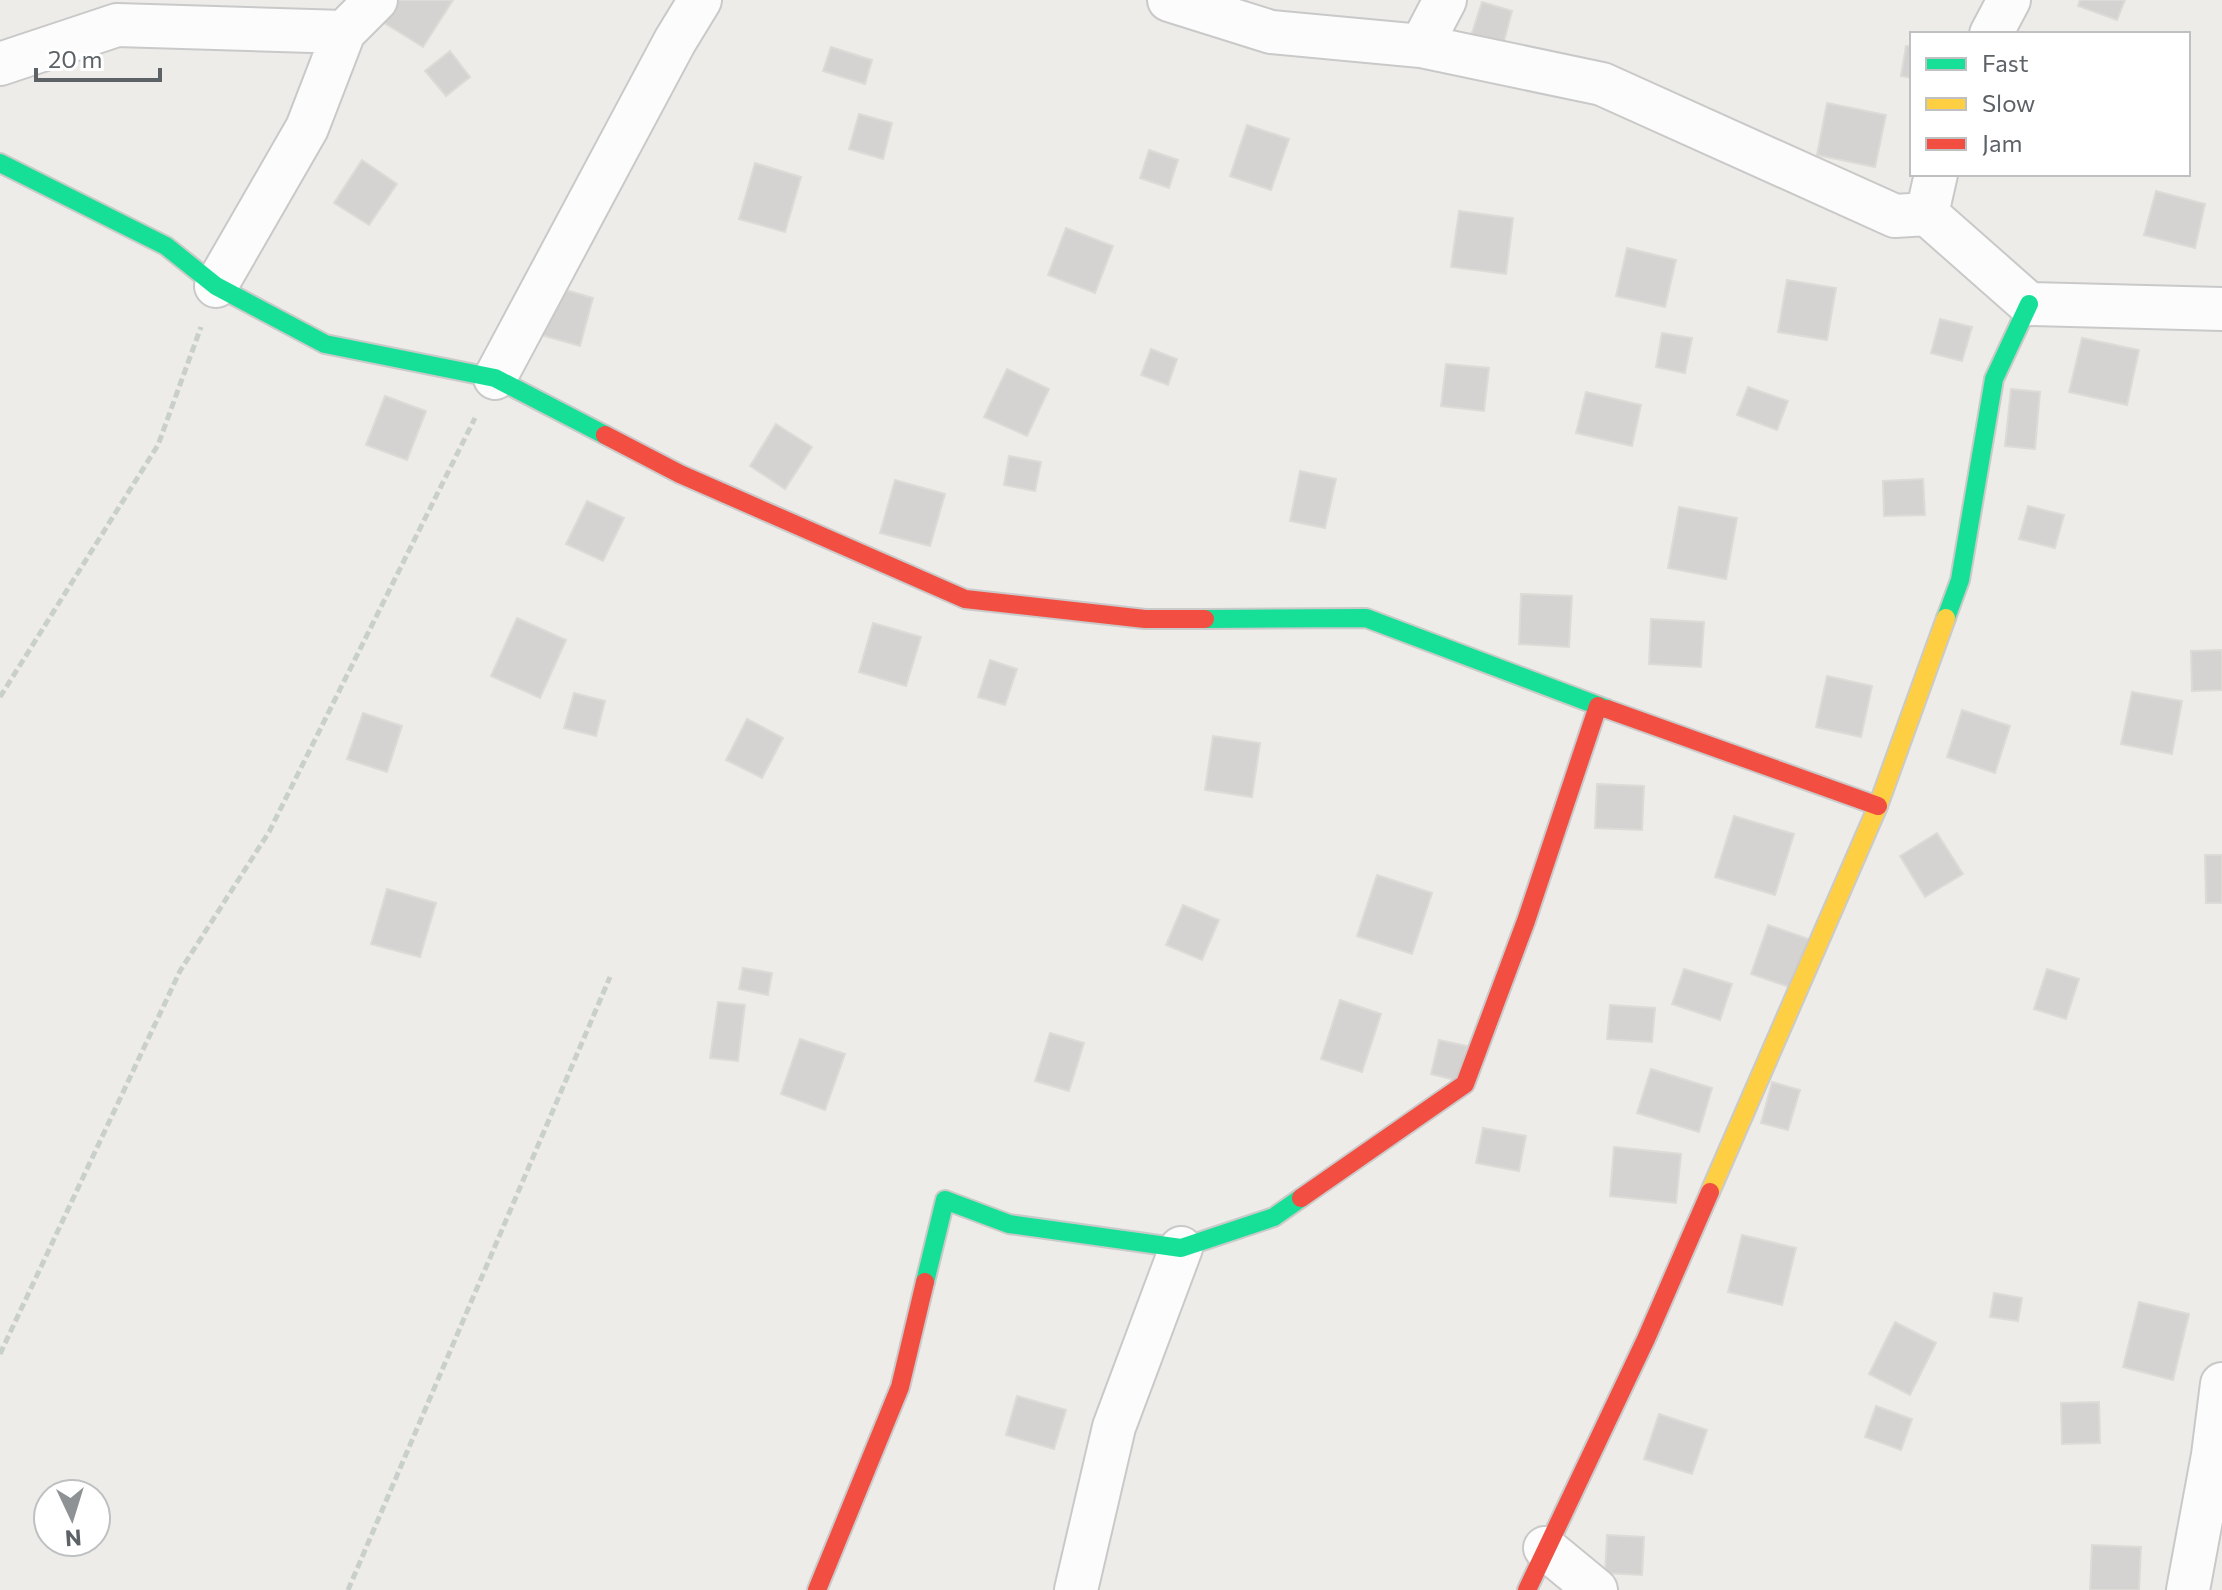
<svg xmlns="http://www.w3.org/2000/svg" width="2222" height="1590" viewBox="0 0 2222 1590" font-family="Commissioner,sans-serif">
<rect width="100%" height="100%" fill="#edece8"/>
<path fill="#d4d3d1" stroke="#dddbd7" stroke-width="2" d="M394 0H453L423 47 381 21Z
M2080 0H2125L2117 20 2078 6Z
M1482 2 1512 11 1503 45 1471 36Z
M1906 46H1912V78L1901 76Z
M831 47 872 60 865 84 823 71Z
M450 51 470 77 446 96 425 71Z
M1827 103 1886 115 1875 167 1817 155Z
M859 114 892 123 883 159 849 149Z
M1247 125 1289 139 1271 190 1230 176Z
M1149 150 1178 160 1169 188 1140 178Z
M362 160 397 184 369 225 334 203Z
M755 163 801 177 785 232 739 219Z
M2156 191 2205 204 2195 248 2144 235Z
M1459 211 1513 218 1506 274 1451 267Z
M1066 228 1113 246 1095 293 1048 275Z
M1627 248 1676 260 1665 307 1616 296Z
M1787 280 1836 288 1827 340 1778 332Z
M552 286 593 298 580 346 538 334Z
M1940 319 1972 327 1962 361 1931 353Z
M1662 333 1692 338 1685 373 1656 367Z
M2082 338 2139 350 2127 405 2069 392Z
M1151 349 1177 359 1168 385 1141 375Z
M1446 364 1489 368 1484 411 1441 406Z
M1007 369 1049 389 1027 436 984 417Z
M1748 387 1788 401 1777 430 1737 415Z
M2011 389 2040 392 2035 449 2005 446Z
M1586 392 1641 405 1632 446 1576 433Z
M385 396 426 411 407 460 366 445Z
M776 424 812 447 785 489 750 466Z
M1009 456 1041 462 1035 491 1004 485Z
M1300 471 1336 479 1325 528 1290 521Z
M1923 479 1925 515 1884 516 1883 481Z
M895 480 945 494 930 546 880 533Z
M587 501 624 518 603 561 566 544Z
M2028 506 2064 515 2055 548 2019 539Z
M1679 507 1737 518 1726 579 1668 568Z
M1521 594 1572 596 1569 647 1519 644Z
M517 618 566 640 540 698 491 676Z
M1651 619 1704 622 1701 667 1649 664Z
M873 623 921 637 906 686 859 672Z
M2222 650V690L2192 691 2191 651Z
M990 660 1017 669 1005 705 978 697Z
M1827 676 1872 686 1861 737 1816 727Z
M2132 692 2182 701 2172 754 2121 744Z
M574 693 605 701 596 736 564 728Z
M1962 710 2010 726 1995 773 1947 757Z
M363 713 402 726 387 772 347 759Z
M747 719 783 738 762 778 726 760Z
M1213 736 1260 743 1252 797 1205 790Z
M1597 784 1644 786 1642 830 1595 828Z
M1734 816 1794 834 1775 895 1715 877Z
M1937 833 1963 874 1925 897 1900 856Z
M2205 855H2222V903H2206Z
M1377 875 1432 893 1412 954 1357 936Z
M387 889 436 903 420 957 371 944Z
M1183 905 1219 920 1202 960 1166 945Z
M1768 925 1809 939 1792 988 1751 974Z
M743 968 772 973 768 995 739 989Z
M1684 969 1732 984 1720 1020 1672 1004Z
M2047 969 2079 979 2066 1019 2034 1009Z
M1340 1000 1381 1014 1362 1072 1321 1059Z
M718 1002 745 1005 738 1061 710 1058Z
M1610 1005 1655 1008 1652 1042 1607 1039Z
M1050 1033 1084 1043 1069 1091 1035 1081Z
M800 1039 845 1054 825 1110 781 1094Z
M1439 1040 1467 1046 1459 1081 1431 1074Z
M1651 1069 1712 1088 1699 1132 1637 1113Z
M1772 1082 1800 1090 1788 1130 1761 1123Z
M1483 1128 1526 1136 1519 1171 1476 1163Z
M1614 1147 1681 1154 1676 1203 1610 1196Z
M1742 1235 1796 1248 1782 1305 1728 1292Z
M1994 1293 2022 1298 2018 1321 1990 1317Z
M2139 1302 2189 1314 2173 1380 2123 1367Z
M1895 1322 1936 1343 1910 1395 1869 1374Z
M1017 1396 1066 1410 1054 1449 1006 1435Z
M2099 1402 2100 1443 2062 1444 2061 1403Z
M1876 1406 1912 1419 1901 1450 1865 1437Z
M1659 1414 1707 1430 1692 1474 1644 1459Z
M1607 1535 1644 1537 1642 1575 1605 1573Z
M2092 1545 2141 1547 2139 1590H2090Z"/>
<g fill="none" stroke-linecap="round" stroke-linejoin="round">
<g stroke="#c9c9c9" stroke-width="46">
<path id="street" d="M1169 0 1271 32 1421 46 1602 84 1895 216 1927 214 2029 304 2222 309
M1991 34 2009 0
M1421 46 1445 0
M0 64 117 25 344 32
M1927 214 1936 174
M216 286 307 128 344 32 376 0
M495 378 675 41 700 0
M1545 1548 1596 1590
M1076 1590 1114 1427 1181 1248
M2188 1590 2213 1455 2222 1384"/>
</g>
<g stroke="#cacaca" stroke-width="22">
<path id="fast" d="M0 163 166 246 216 286 325 344 495 378 605 435
M1946 618 1960 580 1994 379 2029 304
M1205 619 1366 618 1607 709
M925 1282 945 1200 1009 1224 1181 1248 1274 1217 1301 1198"/>
</g>
<g stroke="#cacaca" stroke-width="22">
<path id="slow" d="M1710 1192 1878 806 1946 618"/>
</g>
<g stroke="#cacaca" stroke-width="22">
<path id="jam" d="M605 435 680 474 965 599 1145 619H1205
M1607 709 1878 806
M1301 1198 1465 1084 1526 921 1598 706
M817 1590 900 1387 925 1282
M1527 1590 1646 1339 1710 1192"/>
</g>
<path stroke="#c9cfcb" stroke-width="5" stroke-dasharray="8 4" stroke-linecap="butt" d="M0 697 158 445 201 327
M0 1354 180 971 269 832 475 418
M348 1590 610 977"/>
<use href="#street" stroke="#fcfcfc" stroke-width="42"/>
<use href="#fast" stroke="#16e098" stroke-width="18"/>
<use href="#slow" stroke="#ffcf43" stroke-width="18"/>
<use href="#jam" stroke="#f24e42" stroke-width="18"/>
</g>
<rect x="1910" y="32" width="280" height="144" fill="#ffffff" stroke="#bec0c2" stroke-width="2"/>
<rect x="1926" y="58" width="40" height="12" fill="#16e098" stroke="#bec0c2" stroke-width="2"/>
<text x="1982" y="72" font-size="24" fill="#5d6267">Fast</text>
<rect x="1926" y="98" width="40" height="12" fill="#ffcf43" stroke="#bec0c2" stroke-width="2"/>
<text x="1982" y="112" font-size="24" fill="#5d6267">Slow</text>
<rect x="1926" y="138" width="40" height="12" fill="#f24e42" stroke="#bec0c2" stroke-width="2"/>
<text x="1982" y="152" font-size="24" fill="#5d6267">Jam</text>
<g transform="translate(72 1518) rotate(176)"><circle r="38" fill="#ffffff" stroke="#bec0c2" stroke-width="2"/>
<path d="M0-6L14 30L0 20L-14 30Z" fill="#8f9294"/>
<text y="-12" font-size="22" font-weight="bold" text-anchor="middle" fill="#5d6267">N</text>
</g>
<path d="M36 68v12h124v-12" fill="none" stroke="#5d6267" stroke-width="4"/>
<text x="48" y="68" font-size="24" fill="#5d6267" stroke="#ffffff" stroke-width="6" paint-order="stroke">20 m</text>
</svg>
